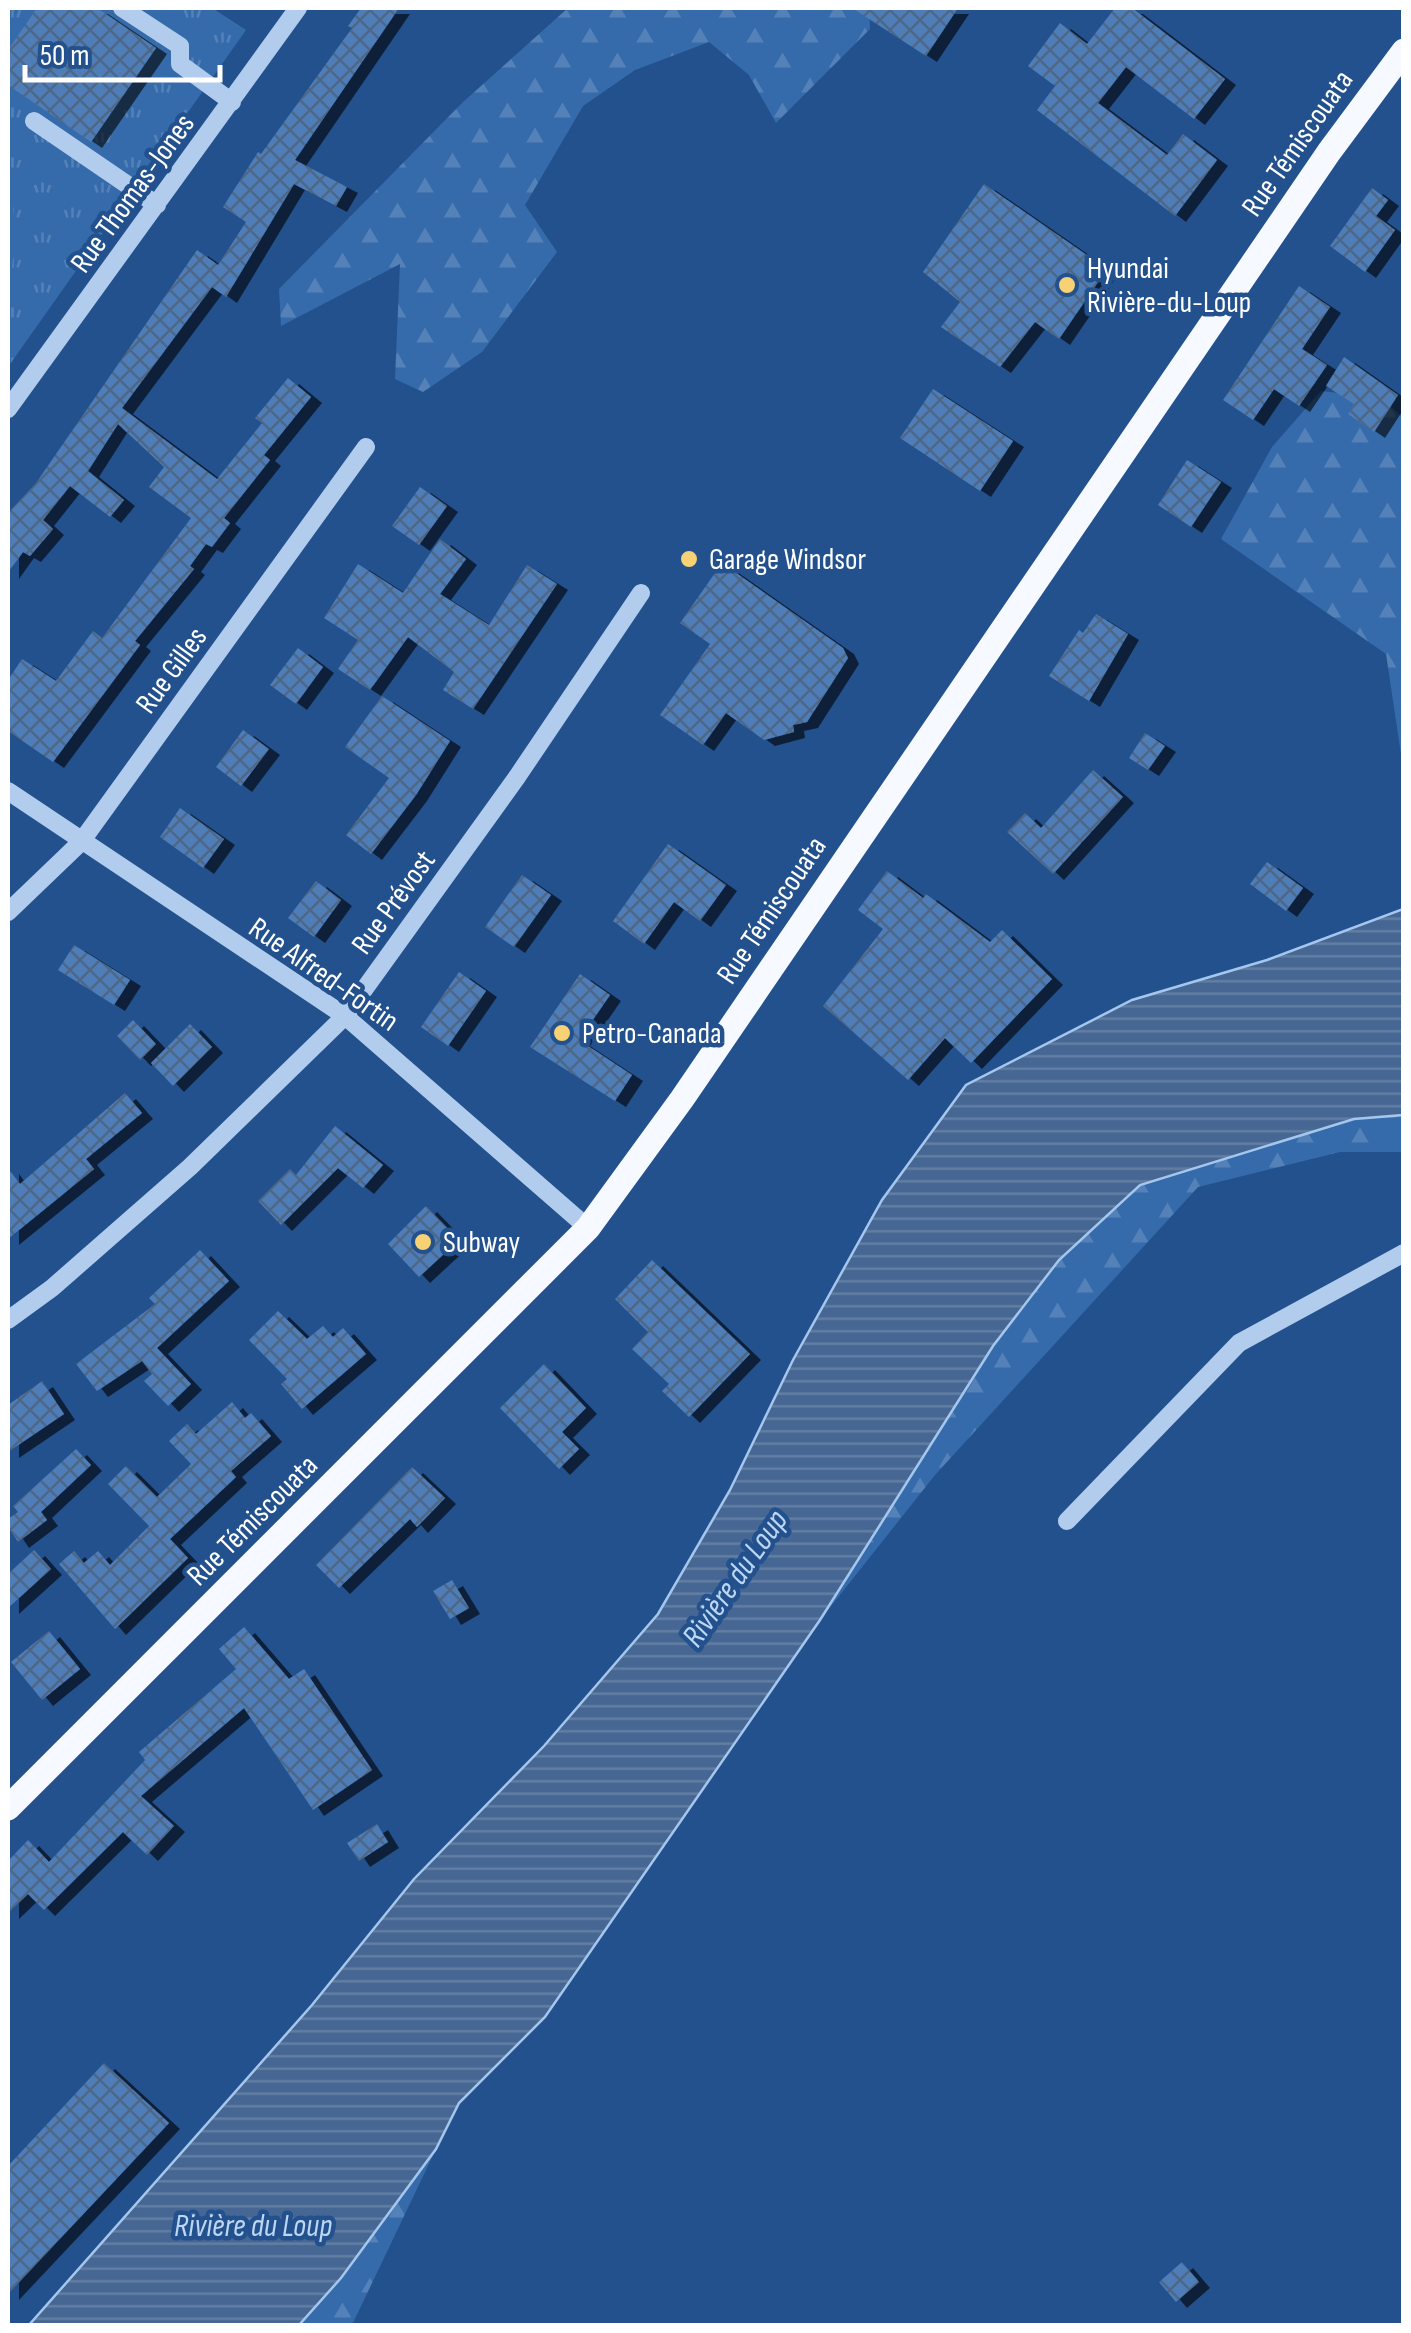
<svg xmlns="http://www.w3.org/2000/svg" width="1411" height="2333" viewBox="0 0 1411 2333" font-family="'Sofia Sans Condensed',sans-serif">
<defs>
<pattern id="grass-tufts" width="24" height="20" patternUnits="userSpaceOnUse" patternTransform="scale(2.5)"><rect width="24" height="20" fill="#366bab"/><path d="M3 7l-1-3M5 7V3M7 7l1-3M15 17l-1-3M17 17v-4M19 17l1-3" fill="none" stroke="#5481b8"/></pattern>
<pattern id="forest-firs" width="22" height="20" patternUnits="userSpaceOnUse" patternTransform="scale(2.5)"><rect width="22" height="20" fill="#366bab"/><path d="M5 1l3.5 6h-7zM16 11l3.5 6h-7z" fill="#5481b8"/></pattern>
<pattern id="water-rules" width="6" height="5" patternUnits="userSpaceOnUse" patternTransform="scale(2.5)"><rect width="6" height="5" fill="#466793"/><path d="M0 2.5h6" fill="none" stroke="#627ea3"/></pattern>
<pattern id="building-cross-hatch" width="8" height="8" patternUnits="userSpaceOnUse" patternTransform="scale(2.5)"><rect width="8" height="8" fill="#4f7db7"/><path d="M0 0l8 8M0 8l8-8" fill="none" stroke="#4e6787"/></pattern>
<filter id="shadow"><feDropShadow dx="11" dy="6" stdDeviation="0" flood-color="#0009"/></filter>
</defs>
<rect width="100%" height="100%" fill="#22518e"/>
<path fill="url(#grass-tufts)" d="M8 8H212L246 30 8 367Z"/>
<path fill="url(#forest-firs)" d="M568 8H869L870 29 776 123 749 75 709 42 635 70 583 106 525 205 557 252 482 352 423 392 395 379 400 264 281 326 279 289 462 103Z
M1321 391 1382 398 1403 418V767L1386 654 1221 539 1272 447Z
M1403 1115V1152H1340L1198 1187 935 1475 820 1620 993 1346 1059 1260 1140 1185 1354 1119Z
M436 2149 352 2325 299 2326 341 2277Z"/>
<path fill="#366bab" d="M8 170 16 232 8 303Z"/>
<path fill="url(#water-rules)" stroke="#a5c7ed" stroke-width="2.5" d="M1403 909V1115L1354 1119 1140 1185 1059 1260 993 1346 820 1620 545 2017 459 2103 436 2149 341 2278 299 2325H29L312 2005 414 1879 544 1746 658 1614 730 1490 793 1360 882 1200 966 1085 1132 1000 1267 960Z"/>
<path fill="url(#building-cross-hatch)" filter="url(#shadow)" d="M37 8H97L156 48 91 142 8 85V50Z
M361 8H399L295 160 347 187 336 206 294 184 226 297 212 287 122 408 217 479 262 423 255 418 288 378 311 397 264 455 270 460 224 518 230 523 212 547 206 544 190 566 194 569 135 641 140 645 53 762 8 731V680L22 659 56 681 93 631 102 638 191 518 149 487 164 467 118 424 88 471 124 500 110 517 70 486 43 520 53 529 30 556 23 552 8 573V513L36 483 197 250 218 265 246 222 223 207 258 152 261 154 352 28 348 26Z
M852 8H958L926 56Z
M1115 8H1132L1225 79 1194 119 1126 67 1098 103 1167 155 1183 134 1217 160 1175 216 1037 110 1055 86 1028 66 1060 23 1087 44Z
M984 184 1107 269 1059 339 1035 322 1000 367 941 327 960 302 923 272Z
M1372 188 1388 200 1376 216 1395 230 1365 272 1330 246Z
M1299 286 1330 307 1302 349 1327 365 1299 406 1274 389 1253 420 1223 400Z
M1344 357 1398 395 1374 432 1348 414 1354 404 1326 386Z
M933 389 1013 441 980 491 900 438Z
M1187 460 1221 482 1191 527 1158 505Z
M420 487 447 506 419 545 392 526Z
M440 539 466 559 440 594 489 625 527 565 557 584 473 709 443 690 454 672 408 637 370 690 338 669 358 640 324 618 358 564 403 593Z
M722 563 843 648 848 658 807 722 793 725 794 732 764 740 726 713 703 745 660 715 710 644 680 623Z
M1096 614 1128 634 1089 701 1049 676 1079 630 1083 633Z
M298 648 323 667 296 704 270 685Z
M382 696 450 741 416 795 371 854 346 835 389 778 345 747Z
M243 730 269 749 241 786 216 767Z
M1145 733 1165 746 1148 770 1129 758Z
M1093 770 1123 797 1053 874 1007 832 1025 813 1041 828Z
M180 808 224 839 203 868 160 837Z
M668 844 726 885 700 921 674 902 644 944 613 921Z
M1267 862 1303 888 1286 911 1250 884Z
M887 871 923 898 926 894 990 942 1002 930 1052 979 971 1063 945 1038 908 1080 823 1006 883 929 858 910Z
M522 875 551 895 514 947 485 927Z
M316 881 341 900 314 937 288 918Z
M74 945 130 980 114 1005 58 970Z
M459 972 486 991 448 1046 421 1027Z
M580 974 610 995 579 1040 632 1075 615 1101 530 1047Z
M133 1020 156 1044 140 1060 117 1036Z
M190 1024 212 1047 173 1086 151 1063Z
M125 1093 142 1113 86 1159 94 1169 8 1239V1168L20 1184Z
M335 1126 383 1165 363 1188 338 1168 281 1225 258 1201 290 1169 296 1175Z
M426 1206 459 1240 419 1277 388 1244Z
M200 1250 229 1281 157 1348 191 1384 168 1406 144 1381 152 1374 142 1361 97 1391 76 1364 155 1304 149 1298Z
M652 1260 750 1354 689 1417 662 1391 669 1384 632 1349 648 1332 615 1299Z
M278 1311 307 1339 323 1326 333 1337 343 1328 366 1354 302 1409 281 1384 287 1379 249 1340Z
M544 1364 586 1408 562 1432 579 1449 559 1469 500 1408Z
M42 1381 64 1414 8 1452V1405Z
M232 1402 245 1418 251 1413 271 1436 231 1471 236 1477 170 1539 188 1558 115 1629 59 1564 74 1551 84 1563 98 1551 110 1565 149 1526 108 1484 126 1466 157 1497 191 1464 169 1441 187 1424 196 1434Z
M76 1449 91 1465 41 1512 47 1520 18 1542 8 1527V1519L18 1512 13 1506Z
M412 1467 445 1498 417 1527 410 1519 339 1588 316 1565Z
M34 1550 51 1569 8 1608V1574Z
M452 1580 469 1608 450 1619 433 1591Z
M244 1627 289 1679 304 1669 372 1770 313 1810 244 1708 141 1796 174 1826 147 1855 123 1832 44 1910 28 1894 8 1913V1861L28 1840 49 1862 145 1760 139 1752 236 1669 219 1649Z
M49 1631 80 1669 42 1700 11 1662Z
M377 1824 388 1842 359 1861 347 1843Z
M104 2063 169 2123 8 2294V2166Z
M1182 2262 1199 2282 1176 2302 1159 2282Z"/>
<g fill="none" stroke-linecap="round" stroke-linejoin="round">
<path stroke="#b1ccec" stroke-width="18" d="M122 8 180 46V64L232 102
M34 121 157 205
M8 409 298 8
M8 791 345 1016 588 1228
M8 912 81 842 366 447
M8 1320 52 1288 190 1167 345 1016 517 777 641 593
M1067 1521 1239 1343 1404 1253"/>
<path stroke="#f6f9ff" stroke-width="25" d="M8 1808 588 1228 682 1099 1329 152 1404 51"/>
</g>
<g fill="#f7d173" stroke="#22518e" stroke-width="4">
<circle cx="1067" cy="285" r="10"/>
<circle cx="689" cy="559" r="10"/>
<circle cx="562" cy="1033" r="10"/>
<circle cx="423" cy="1242" r="10"/>
</g>
<g text-anchor="middle" stroke-width="9" stroke-linejoin="round" paint-order="stroke">
<g font-size="30" fill="#fff" stroke="#22518e">
<text transform="translate(1297 143) rotate(-55)" y="10">Rue Témiscouata</text>
<text transform="translate(132 193) rotate(-54)" y="10">Rue Thomas-Jones</text>
<text transform="translate(171 670) rotate(-54)" y="10">Rue Gilles</text>
<text transform="translate(393 902) rotate(-54)" y="10">Rue Prévost</text>
<text transform="translate(771 910) rotate(-56)" y="10">Rue Témiscouata</text>
<text transform="translate(324 974) rotate(35)" y="10">Rue Alfred-Fortin</text>
<text transform="translate(252 1520) rotate(-45)" y="10">Rue Témiscouata</text>
</g>
<g font-size="30" fill="#fff" stroke="#22518e" text-anchor="start">
<text x="1087" y="278">Hyundai<tspan x="1087" dy="34">Rivière-du-Loup</tspan></text>
<text x="709" y="569">Garage Windsor</text>
<text x="582" y="1043">Petro-Canada</text>
<text x="443" y="1252">Subway</text>
</g>
<g font-size="32" font-style="italic" fill="#bdd6f3" stroke="#22518e">
<text transform="translate(734 1578) rotate(-55)" y="11">Rivière du Loup</text>
<text x="253" y="2236">Rivière du Loup</text>
</g>
</g>
<rect width="1411" height="2333" fill="none" stroke="#ffffff" stroke-width="20"/>
<path d="M25 65v15h195v-15" fill="none" stroke="#ffffff" stroke-width="5"/>
<text x="40" y="65" font-size="30" fill="#ffffff" stroke="#22518e" stroke-width="8" paint-order="stroke">50 m</text>
</svg>
